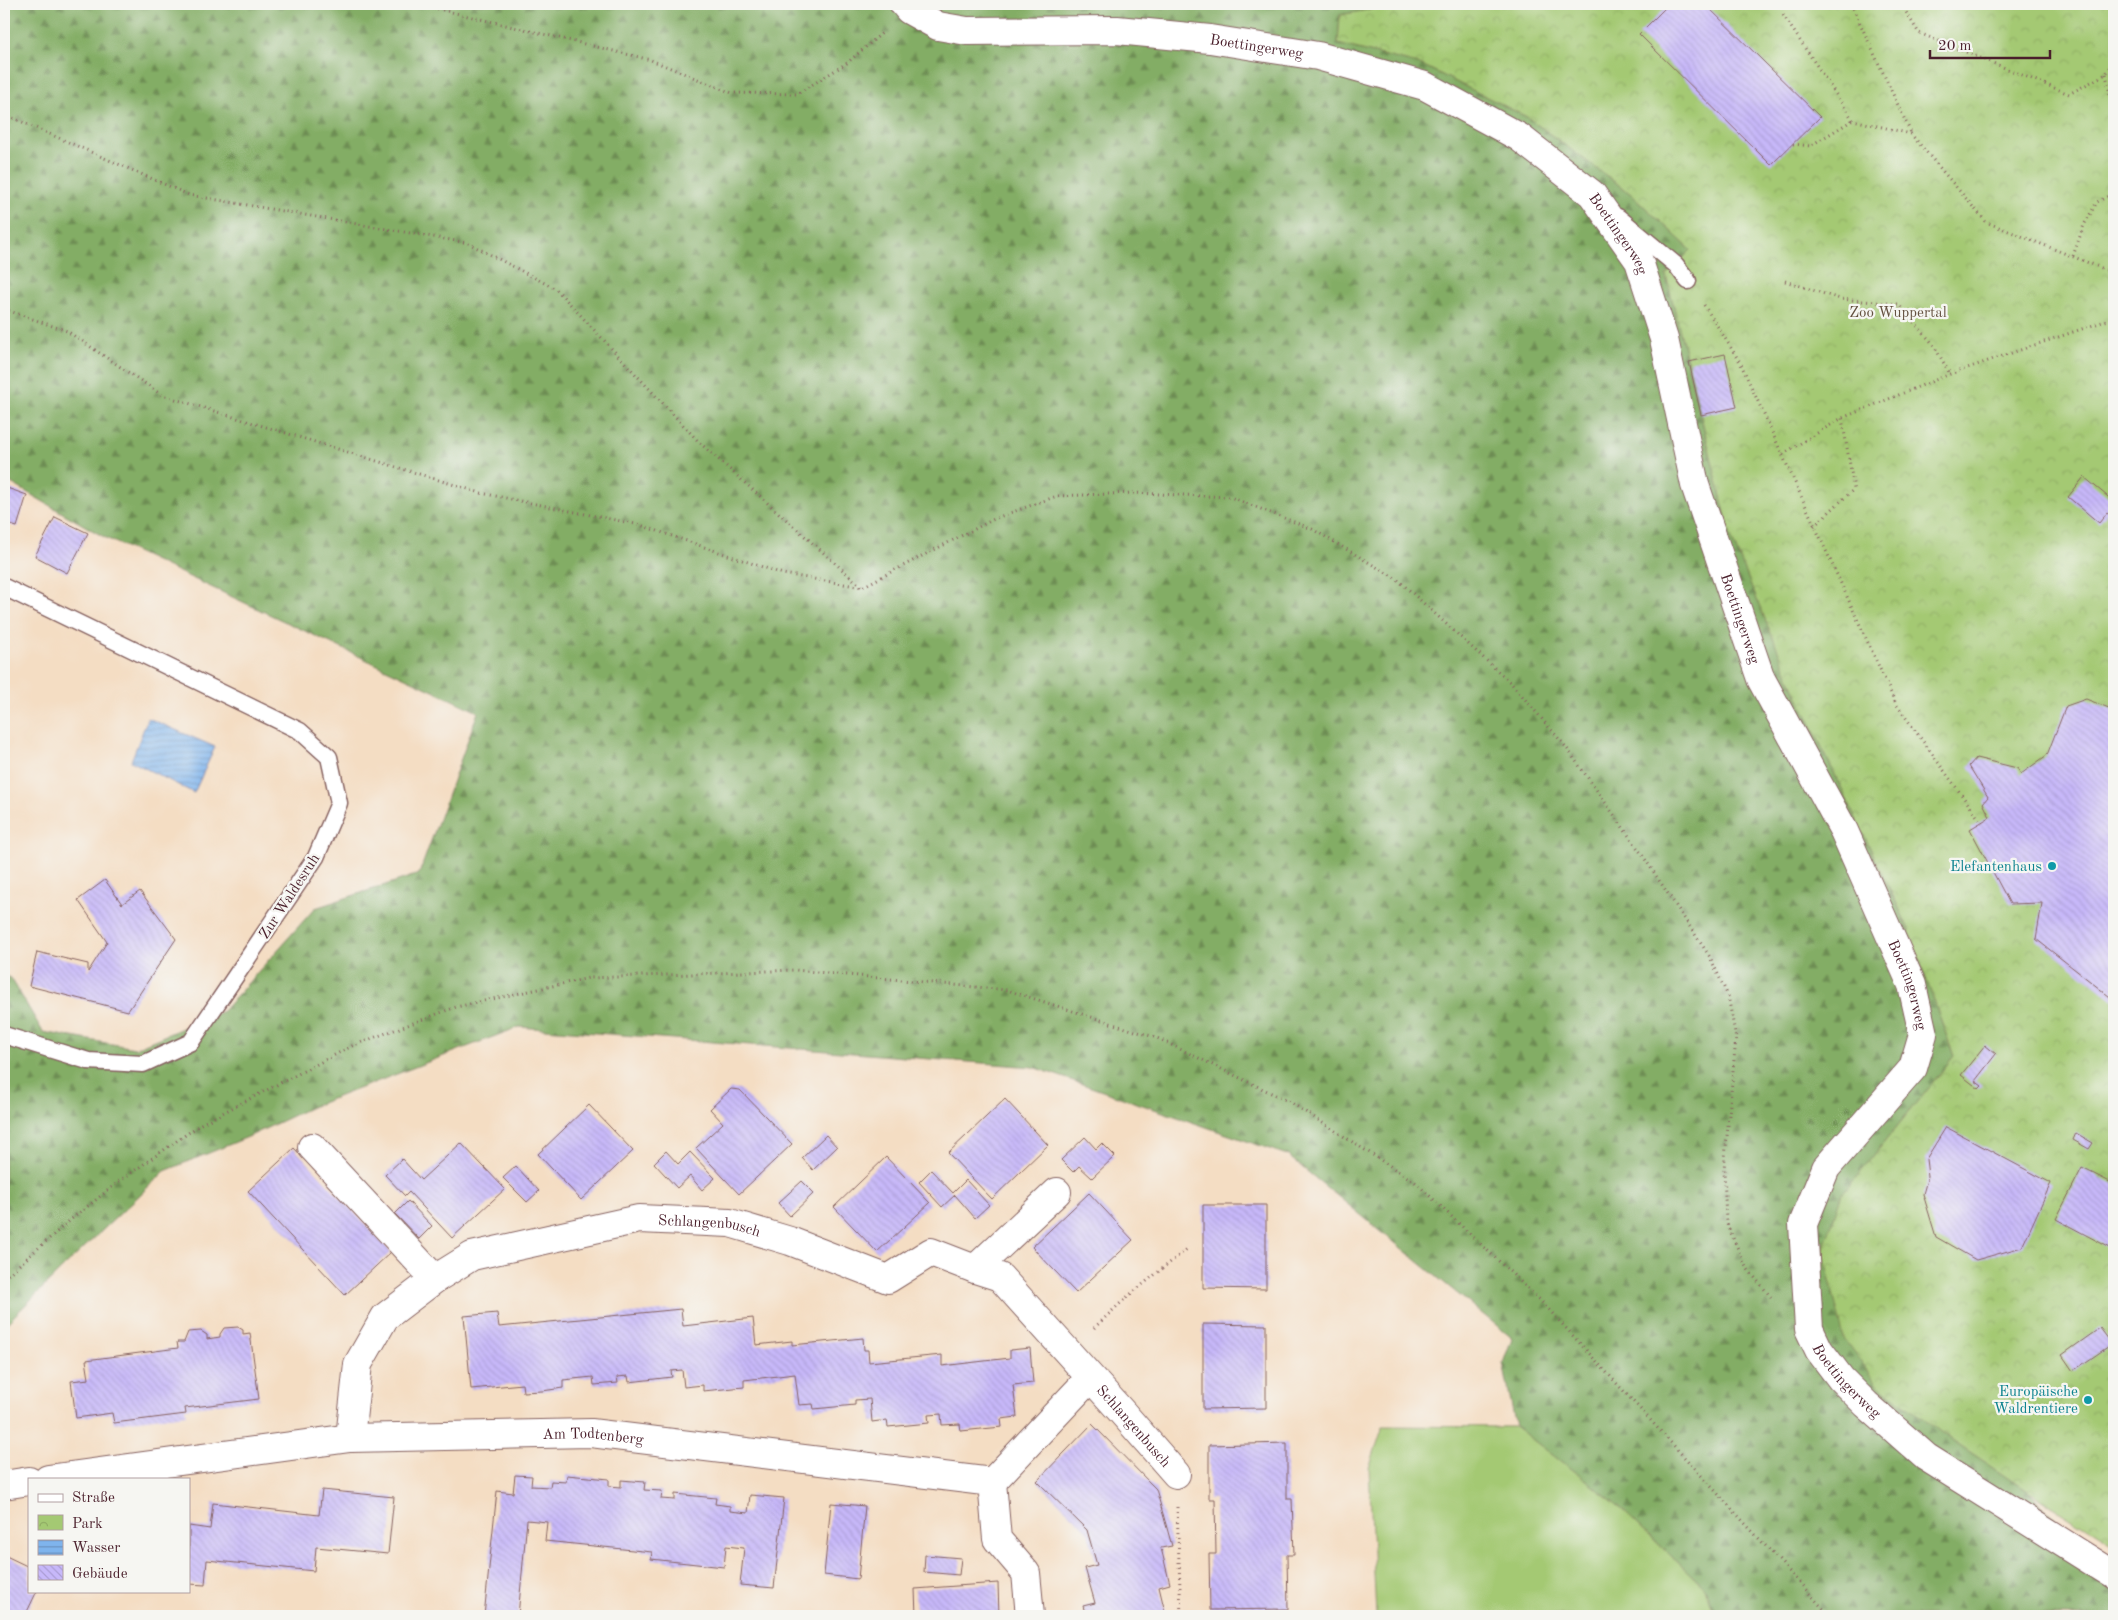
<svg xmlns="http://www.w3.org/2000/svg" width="2118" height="1620" viewBox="0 0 2118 1620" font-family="'Old Standard TT',serif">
<defs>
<pattern id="forest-firs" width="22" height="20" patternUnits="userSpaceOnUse" patternTransform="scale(1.25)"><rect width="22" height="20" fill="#83ad65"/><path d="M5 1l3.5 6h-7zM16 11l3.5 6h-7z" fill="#6d8c53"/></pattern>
<pattern id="park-crowns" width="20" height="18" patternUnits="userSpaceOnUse" patternTransform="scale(1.25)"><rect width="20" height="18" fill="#a4c973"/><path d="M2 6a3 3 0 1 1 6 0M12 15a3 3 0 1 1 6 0" fill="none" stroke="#8fac64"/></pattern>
<pattern id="water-rules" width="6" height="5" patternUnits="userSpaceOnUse" patternTransform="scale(1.25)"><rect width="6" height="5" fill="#7fb4ed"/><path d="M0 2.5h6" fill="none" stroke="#6a92c0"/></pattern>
<pattern id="building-back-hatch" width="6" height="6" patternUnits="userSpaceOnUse" patternTransform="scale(1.25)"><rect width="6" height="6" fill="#c7b8f9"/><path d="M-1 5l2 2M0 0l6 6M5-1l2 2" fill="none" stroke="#ac9ed6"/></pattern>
</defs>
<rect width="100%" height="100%" fill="#f6f6f2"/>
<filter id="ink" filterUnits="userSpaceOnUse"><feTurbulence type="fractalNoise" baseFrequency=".02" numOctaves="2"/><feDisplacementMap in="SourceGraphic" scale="10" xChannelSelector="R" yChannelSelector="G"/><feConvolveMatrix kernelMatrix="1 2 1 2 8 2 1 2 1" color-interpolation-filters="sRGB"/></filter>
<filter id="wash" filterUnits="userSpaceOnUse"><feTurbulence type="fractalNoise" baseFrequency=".0096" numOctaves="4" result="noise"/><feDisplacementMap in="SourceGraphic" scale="20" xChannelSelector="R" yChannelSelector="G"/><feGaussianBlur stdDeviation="1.12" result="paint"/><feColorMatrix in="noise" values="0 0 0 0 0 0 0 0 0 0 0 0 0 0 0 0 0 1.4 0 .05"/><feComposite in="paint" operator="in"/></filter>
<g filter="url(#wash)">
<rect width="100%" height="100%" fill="#f4ddc3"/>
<path fill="url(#forest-firs)" stroke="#666648" d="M4 4H1400L1340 15 1338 44 1422 65 1527 117 1631 194 1691 250 1666 275 1731 537 1795 691 1906 923 1954 1056 1841 1196 1942 1433 2028 1491 2114 1576V1616H1714L1705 1588 1615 1503 1516 1427 1503 1363 1512 1338 1287 1155 1033 1067 519 1027 311 1107 248 1137 165 1171 66 1265 4 1326V976L11 978 43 1032 135 1048 223 1011 315 908 419 874 478 712 104 537 4 479Z"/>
<path fill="url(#park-crowns)" stroke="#77744f" d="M1400 4H2114V1545L2028 1491 1942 1433 1876 1383 1844 1339 1823 1251 1841 1196 1954 1056 1906 923 1795 691 1731 537 1666 275 1691 250 1631 194 1527 117 1422 65 1338 44 1340 15Z"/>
<path fill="#a4c973" stroke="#77744f" d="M1383 1426 1516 1427 1615 1503 1705 1588 1714 1616H1561V1614L1550 1616H1376L1369 1468Z"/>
<path fill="url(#water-rules)" stroke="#646a8c" d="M148 718 215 747 194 793 131 761Z"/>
<g id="blocks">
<path fill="url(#building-back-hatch)" d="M1669 4H1705L1820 117 1771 165 1639 34Z
M1725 354 1737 407 1701 415 1689 362Z
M2084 477 2113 501 2114 500V519L2107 513 2099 523 2068 497Z
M4 487 27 495 17 527 4 523Z
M55 517 88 533 67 573 35 556Z
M2086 699 2114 710V1000L2036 939 2042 903 2010 904 1970 829 1990 817 1983 803 1988 797 1969 766 1976 758 2017 768 2021 774 2047 755 2066 706Z
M105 880 122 904 140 891 176 939 128 1011 29 986 37 952 88 964V972L107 942 78 900Z
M1985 1045 1996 1054 1975 1081 1982 1086 1979 1089 1961 1075Z
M731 1089 740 1090 792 1144 739 1194 696 1148 723 1123 710 1109Z
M1005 1099 1048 1145 992 1199 948 1153Z
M589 1105 633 1151 581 1200 538 1154Z
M1946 1127 2051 1183 2022 1247 1976 1260 1936 1237 1923 1194 1928 1176 1926 1159Z
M2076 1133 2093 1143 2089 1149 2073 1140Z
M826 1135 837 1147 813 1170 802 1158Z
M1085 1137 1096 1149 1102 1143 1115 1156 1092 1178 1079 1166 1073 1172 1061 1160Z
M461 1143 505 1189 452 1238 409 1192 405 1196 385 1175 402 1159 421 1180Z
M294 1148 391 1252 345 1295 248 1191Z
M666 1151 678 1164 690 1152 715 1178 702 1190 690 1176 677 1188 654 1163Z
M886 1157 930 1203 877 1252 834 1207Z
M516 1166 539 1191 527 1202 503 1178Z
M2082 1168 2114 1184V1250L2056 1219Z
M931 1170 953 1193 966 1180 989 1205 975 1218 955 1195 942 1207 919 1182Z
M802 1181 814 1193 790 1216 778 1203Z
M1089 1193 1133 1240 1076 1293 1032 1247Z
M408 1201 432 1226 419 1239 395 1214Z
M1203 1205H1266V1289L1203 1288Z
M681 1309 683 1326 753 1318 756 1345 792 1341V1345L863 1338 864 1350H868L869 1362 942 1355V1366L1010 1358V1350L1030 1348 1033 1383 1013 1385 1017 1417 1001 1419 1002 1427 961 1431 960 1424 942 1425 941 1414 928 1415 929 1423 888 1427 887 1420 872 1422 870 1399 855 1400V1405L814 1409 813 1404 799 1405 795 1374 744 1380V1387L703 1391V1385L684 1387 682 1370 671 1371 672 1377 629 1382 628 1376 617 1377 618 1383 594 1385 593 1377 563 1380V1388L542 1391 523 1392 522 1384 471 1389 464 1316 497 1313 499 1327Z
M1203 1324 1266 1325V1408L1203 1409Z
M238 1327 243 1330V1334L250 1333 259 1399 185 1408 186 1414 114 1423 112 1413 76 1418 71 1381 89 1379 86 1360 178 1348 177 1342H184L188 1332 201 1331 207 1335V1339L220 1337V1334L224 1328Z
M2100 1328 2112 1344 2073 1371 2062 1355Z
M1092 1424 1156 1489 1172 1546 1161 1548 1170 1584 1159 1587 1166 1616H1086L1083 1606 1095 1603 1085 1568 1097 1565 1087 1530 1037 1481Z
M1287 1443V1499H1292L1294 1555H1287L1288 1609 1210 1610 1209 1554H1216L1215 1499H1209V1445Z
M515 1475 532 1476 531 1486 550 1487 551 1481 566 1482 567 1475 609 1479V1486L621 1487V1480L645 1482 644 1490 662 1491 661 1499 675 1500V1494L716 1498 715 1504 730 1506V1511L748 1513 750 1495 784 1498 774 1588 740 1585 744 1548 726 1546 724 1567 651 1559 652 1552 545 1541 547 1522 527 1520 518 1616H484L497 1491 513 1493Z
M322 1490 394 1497 388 1554 316 1547 314 1571 207 1560 205 1585 189 1584V1526L210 1529 213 1503 319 1515Z
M831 1503 865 1506 858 1579 824 1575Z
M4 1555 29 1567V1591H37L25 1616H4Z
M925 1555 961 1558 959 1575 924 1572Z
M998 1583 999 1616H916L915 1589Z
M863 1613 864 1616H828V1615Z"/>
</g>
</g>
<g filter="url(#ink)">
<use href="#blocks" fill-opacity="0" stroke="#866260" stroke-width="1"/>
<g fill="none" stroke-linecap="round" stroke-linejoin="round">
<g stroke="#866260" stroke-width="19">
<path id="service" d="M1618 217 1676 265 1688 281
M4 587 300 731 329 757 339 803 316 857 191 1042 143 1064 88 1061 4 1035"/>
</g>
<g stroke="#866260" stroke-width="30">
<g id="minor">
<path id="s1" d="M904 4 909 10 938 26 967 31 1117 30 1210 39 1318 56 1425 86 1519 137 1592 194 1639 261 1664 339 1695 485 1761 679 1844 831 1912 985 1923 1034 1913 1068 1826 1168 1803 1224 1809 1329 1819 1350 1841 1379 1866 1404 1926 1457 2114 1575"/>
<path id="s2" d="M312 1147 435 1279 472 1256 639 1219 730 1223 790 1241 888 1279 931 1252 975 1269"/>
<path id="s3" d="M1057 1192 975 1269 1000 1277 1121 1411 1176 1474"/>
<path d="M350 1438 358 1364 385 1317 435 1279"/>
<path id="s4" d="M48 1479 350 1438 591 1433 992 1482 997 1539 1026 1573 1030 1616"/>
<path d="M992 1482 1090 1378"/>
<path d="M4 1485 29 1481"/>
</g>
</g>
<path stroke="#866260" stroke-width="3" stroke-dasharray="1 4" stroke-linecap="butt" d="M418 4 651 60 732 93 797 94 847 63 882 33
M1851 4 1911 133
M1901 4 1919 33 2069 94 2106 74 2114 60
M1783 15 1853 120 1911 134 1986 222 2114 273
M2106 74 2114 115
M4 114 189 195 468 243 556 289 699 442 862 587
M1793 144 1810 146 1853 120
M2073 256 2084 225 2097 202 2114 193
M1785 281 1840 299 1898 304 1933 344 1950 374
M1704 305 1740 362 1896 704 1982 823
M4 309 67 331 162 395 481 493 640 525 783 574 862 587 996 518 1057 496 1133 493 1230 497 1312 529 1397 579 1511 683 1566 747 1641 853 1710 957 1728 996 1736 1038 1724 1169 1726 1222 1746 1267 1771 1297
M1783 454 1842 418 1950 374 2114 318
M1814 526 1854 489 1842 418
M4 1278 74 1217 121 1180 201 1124 354 1045 456 1007 589 978 795 970 1007 990 1157 1038 1290 1102 1415 1182 1542 1302 1830 1616
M1094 1328 1127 1297 1187 1249
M1177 1507 1181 1616"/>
<use href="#service" stroke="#fff" stroke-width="16"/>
<use href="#minor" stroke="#fff" stroke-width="28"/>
</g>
</g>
<g fill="#0f9aa8" stroke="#f6f6f2" stroke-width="2">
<circle cx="2052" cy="866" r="5"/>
<circle cx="2088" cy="1400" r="5"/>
</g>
<g text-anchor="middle" stroke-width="4.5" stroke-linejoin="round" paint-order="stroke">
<g font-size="15" fill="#4a1f2b" stroke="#f6f6f2">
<text dy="5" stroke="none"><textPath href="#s1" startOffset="361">Boettingerweg</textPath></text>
<text dy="5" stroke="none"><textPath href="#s1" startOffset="782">Boettingerweg</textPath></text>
<text dy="5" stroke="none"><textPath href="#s1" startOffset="1188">Boettingerweg</textPath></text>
<text transform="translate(289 896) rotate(-57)" y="5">Zur Waldesruh</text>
<text dy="5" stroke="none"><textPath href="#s1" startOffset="1592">Boettingerweg</textPath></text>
<text dy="5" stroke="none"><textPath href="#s2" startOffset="466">Schlangenbusch</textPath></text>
<text dy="5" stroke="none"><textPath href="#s1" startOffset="2042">Boettingerweg</textPath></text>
<text dy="5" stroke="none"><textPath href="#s3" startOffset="339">Schlangenbusch</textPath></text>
<text dy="5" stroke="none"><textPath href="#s4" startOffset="548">Am Todtenberg</textPath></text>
</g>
<g font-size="15" fill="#655241" stroke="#f6f6f2">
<text x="1898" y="317">Zoo Wuppertal</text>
</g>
<g font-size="15" fill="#0d838f" stroke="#f6f6f2" text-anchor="end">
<text x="2042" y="871">Elefantenhaus</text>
<text x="2078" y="1396">Europäische<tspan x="2078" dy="17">Waldrentiere</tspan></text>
</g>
</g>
<rect width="2118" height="1620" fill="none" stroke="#f6f6f2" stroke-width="20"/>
<rect x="28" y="1478" width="162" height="115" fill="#f6f6f2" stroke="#b1a0a2"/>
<rect x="38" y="1494" width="25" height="8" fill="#ffffff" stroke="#b1a0a2"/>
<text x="72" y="1502" font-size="15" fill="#4a1f2b">Straße</text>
<rect x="38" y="1515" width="25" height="15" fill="url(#park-crowns)" stroke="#b1a0a2"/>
<text x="72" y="1528" font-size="15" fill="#4a1f2b">Park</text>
<rect x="38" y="1540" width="25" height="15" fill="url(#water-rules)" stroke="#b1a0a2"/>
<text x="72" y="1552" font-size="15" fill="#4a1f2b">Wasser</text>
<rect x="38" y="1565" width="25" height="15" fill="url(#building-back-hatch)" stroke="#b1a0a2"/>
<text x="72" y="1578" font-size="15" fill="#4a1f2b">Gebäude</text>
<path d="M1930 50v8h120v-8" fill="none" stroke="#4a1f2b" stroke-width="2.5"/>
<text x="1938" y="50" font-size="15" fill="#4a1f2b" stroke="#f6f6f2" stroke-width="4" paint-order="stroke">20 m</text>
</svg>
